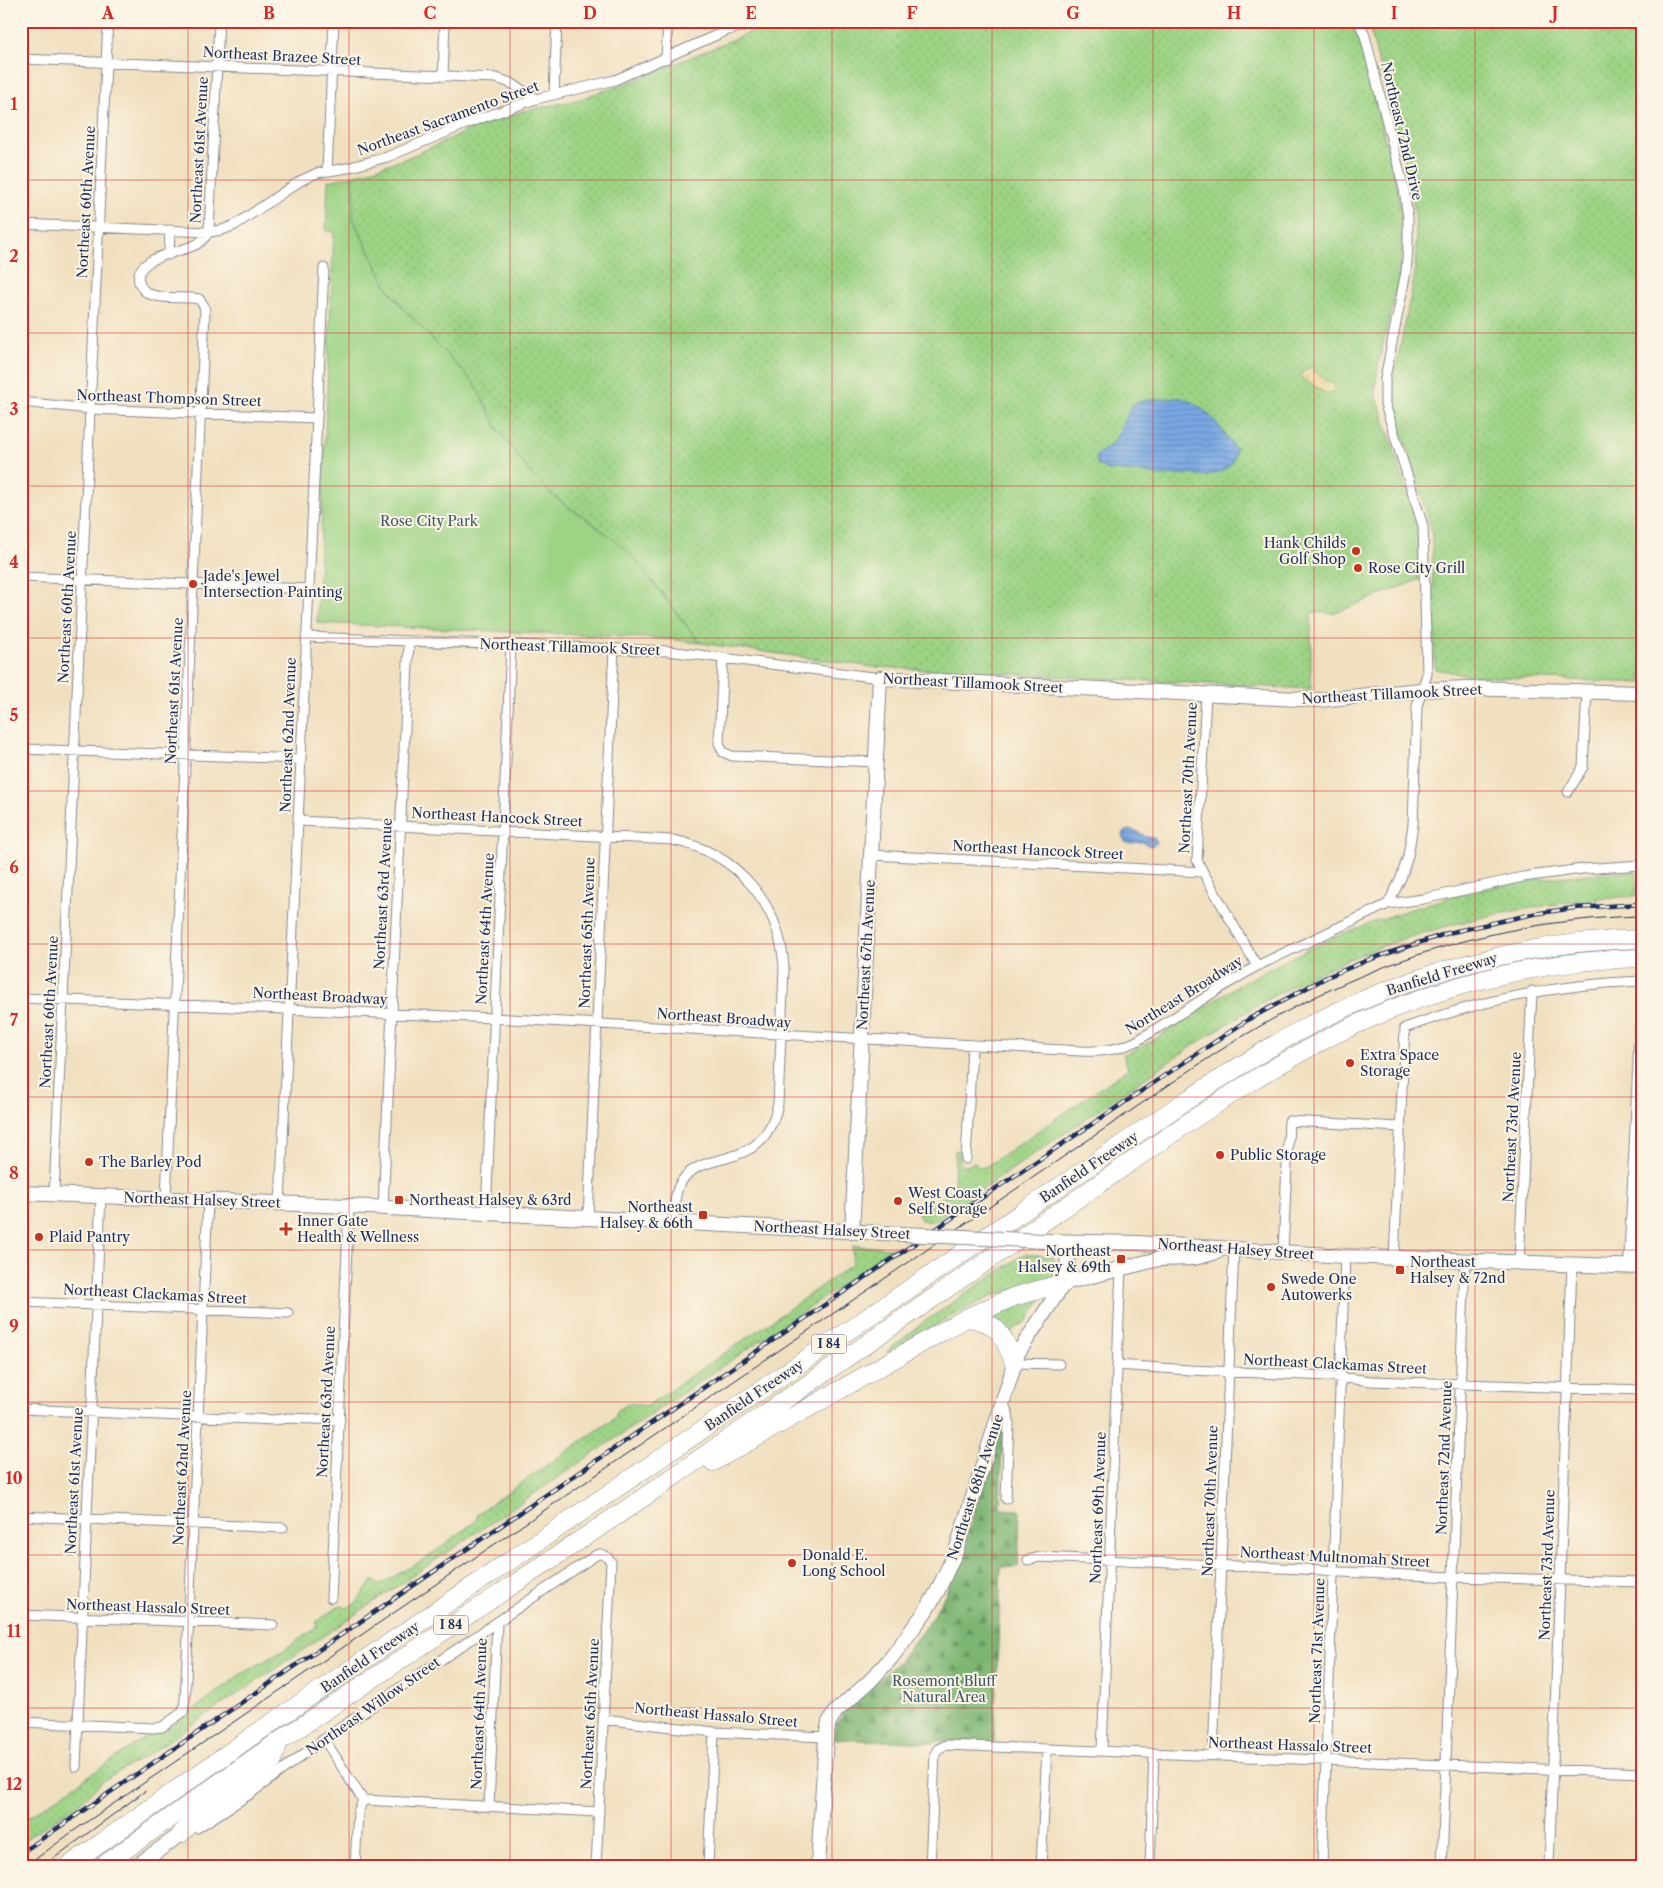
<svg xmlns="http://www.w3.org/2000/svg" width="1663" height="1888" viewBox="0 0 1663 1888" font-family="'Libre Caslon Text',serif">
<defs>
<pattern id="grass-dots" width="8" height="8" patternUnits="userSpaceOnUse" patternTransform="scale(1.25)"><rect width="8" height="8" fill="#9cd384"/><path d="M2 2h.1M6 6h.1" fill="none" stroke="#86b574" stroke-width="1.8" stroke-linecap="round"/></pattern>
<pattern id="forest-firs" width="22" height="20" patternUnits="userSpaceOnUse" patternTransform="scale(1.25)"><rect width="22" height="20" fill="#7db572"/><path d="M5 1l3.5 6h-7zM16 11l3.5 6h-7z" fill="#669461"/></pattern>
<pattern id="sand-dots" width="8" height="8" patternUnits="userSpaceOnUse" patternTransform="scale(1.25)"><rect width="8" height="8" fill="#eeda9e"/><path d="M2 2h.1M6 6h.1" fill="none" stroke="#ccbb8a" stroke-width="1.8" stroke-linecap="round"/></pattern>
<pattern id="water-rules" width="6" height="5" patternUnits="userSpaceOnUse" patternTransform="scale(1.25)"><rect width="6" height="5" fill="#79a8e3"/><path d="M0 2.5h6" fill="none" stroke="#6289bb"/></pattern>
</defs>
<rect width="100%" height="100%" fill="#fcf5e5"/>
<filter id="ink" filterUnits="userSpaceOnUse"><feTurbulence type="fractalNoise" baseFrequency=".02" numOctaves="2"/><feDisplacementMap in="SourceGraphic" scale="10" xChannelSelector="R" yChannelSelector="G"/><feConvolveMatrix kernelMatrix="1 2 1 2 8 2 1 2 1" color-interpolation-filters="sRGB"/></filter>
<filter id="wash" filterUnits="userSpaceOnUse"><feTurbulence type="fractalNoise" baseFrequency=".0096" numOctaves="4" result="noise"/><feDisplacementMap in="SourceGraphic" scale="20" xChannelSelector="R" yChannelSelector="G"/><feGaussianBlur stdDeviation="1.12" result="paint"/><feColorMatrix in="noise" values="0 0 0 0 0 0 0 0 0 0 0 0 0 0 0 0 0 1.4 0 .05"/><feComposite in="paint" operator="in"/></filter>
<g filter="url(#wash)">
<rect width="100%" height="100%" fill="#f1e0c0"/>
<path fill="url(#grass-dots)" stroke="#5c8171" d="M831 21H1351C1363 48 1369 77 1376 105 1390 159 1409 216 1400 273 1393 312 1378 351 1375 391L1416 518 1419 533 1420 579 1335 613 1311 612V689L874 667 700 643 655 584 591 522 568 507 550 493 530 473 499 431 474 383 402 307 387 287 353 219 354 190 352 176 407 158 469 130 523 111 573 101 639 79 748 33Z
M1368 21H1642V683L1472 676 1435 669 1432 539 1430 524 1395 409 1392 387 1415 274 1416 246 1415 215 1412 196Z
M1636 871 1637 874 1636 896C1543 902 1454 919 1367 952 1283 984 1208 1035 1135 1085 1068 1131 1002 1176 936 1221L921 1220 918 1213 954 1191 955 1151 960 1150V1162C964 1168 969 1166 974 1162L980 1168 987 1166 1128 1069 1123 1054C1149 1046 1170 1029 1192 1015 1215 999 1238 985 1263 972 1345 928 1435 896 1527 881 1563 876 1599 873 1636 871Z
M853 1246 897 1248 149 1754 104 1780 79 1804 21 1842V1822L146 1737 172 1726 241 1674 281 1652 316 1628 317 1621 340 1606 347 1608 357 1602 373 1580 379 1585 426 1558 476 1521 478 1513 615 1418 617 1410 630 1403 647 1406 779 1316 852 1264Z
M1024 1254 1052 1256 1056 1262 1054 1276 988 1298 944 1320 889 1353 887 1351 924 1322Z
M1042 1297 1027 1321 1012 1331 1011 1337 984 1315Z"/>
<path fill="url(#forest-firs)" stroke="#4c7268" d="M1003 1422 1000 1509 1020 1510 1018 1567H1001L994 1743 939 1741 933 1743 833 1739 836 1724 843 1713 900 1660 928 1624 946 1593 961 1554Z"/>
<path fill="url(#sand-dots)" stroke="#84847e" d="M1310 367 1319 375 1323 377 1325 381 1334 383 1335 387 1332 392 1325 393 1302 378 1301 374Z"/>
<path fill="#9cd384" stroke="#5c8171" d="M352 176 354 190 353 219 387 287 402 307 474 383 499 431 530 473 550 493 568 507 591 522 629 552 700 643 668 639 317 623 334 232 326 231 328 181Z"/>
<path fill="url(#water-rules)" stroke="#4a6ca0" d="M1181 398C1205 405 1220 426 1233 446L1236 450 1232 463 1222 471 1207 476 1188 474 1161 476 1143 472 1108 470 1098 465 1096 459 1097 455 1111 445 1116 438 1132 405 1146 400Z
M1131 830 1137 831 1146 837 1154 838 1157 841 1156 844 1150 846 1142 842 1129 843 1125 842 1123 834 1125 831Z"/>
</g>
<g filter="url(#ink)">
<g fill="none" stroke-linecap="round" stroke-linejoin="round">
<g stroke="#86888f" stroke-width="11">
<path id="street" d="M1359 21 1365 36 1404 189 1408 218V247L1406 272 1385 378V404L1423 526 1427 674 1417 706 1413 825 1408 856 1401 878 1388 904
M21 59 496 78 511 83 536 99
M666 59 668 21
M443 77 445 21
M554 94 557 21
M327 171 334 21
M21 224 209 232 222 230 235 225 300 181 317 173 347 168 387 157 473 121 536 99 615 80 728 30 768 21
M169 255 170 230
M21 402 90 409 316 418
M21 577 308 589
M306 637 668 651 880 678
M723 658 719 743 723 752 732 756 876 762
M1206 695 1197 860 1203 872 1257 966
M21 749 301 759
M1568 792 1583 767 1587 691
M299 821 673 840C737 853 781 904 784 969L778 1104C762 1179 697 1143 678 1188 674 1199 674 1211 673 1223
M871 855 1203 872
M21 998 494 1018 1080 1051C1101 1052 1118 1050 1137 1041L1214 992 1257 966 1388 904 1423 899 1523 877 1582 869 1642 865
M966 1159 972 1046
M54 1194 108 21
M166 1198 205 311 204 306 199 299C184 296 166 300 152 295 146 293 141 289 139 282 133 257 179 253 195 245 201 243 205 237 209 232L219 21
M280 1204 324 268
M383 1208 409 641
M486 1213 511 645
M588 1218 614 649
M1283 1252 1289 1121 1400 1127
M1394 1258 1405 1028C1482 999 1560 984 1642 981
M1519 1263 1532 991
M21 1302 288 1313
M1014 1363 1059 1364
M1117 1365 1190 1370 1330 1376 1371 1381 1642 1390
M1003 1403 1008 1413 1009 1423 1006 1499
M21 1409 274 1420 288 1418 340 1420
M21 1516 283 1528
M1028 1560 1040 1557 1323 1570 1341 1572 1454 1577 1642 1582
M331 1598 349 1206
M21 1615 273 1625
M603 1719 714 1732 826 1737
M21 1722 154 1728 162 1727 183 1712 185 1701 208 1200
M324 1739 363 1800 358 1812 355 1867
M1102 1751 1121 1267
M1213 1755 1234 1248
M76 1767 101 1196
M363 1800 599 1812
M489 1807 497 1622
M197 1828 250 1794 324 1739 596 1555C603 1552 607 1556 611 1562L596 1867
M708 1867 714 1732
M930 1867 935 1754 938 1749 946 1745 1642 1773
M1041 1867 1047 1749
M1150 1867 1154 1753
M1322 1867 1345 1256
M1442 1867 1465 1261
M1549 1867 1572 1265"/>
</g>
<g stroke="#86888f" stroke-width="16">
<path id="secondary" d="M21 1193 349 1206 903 1234
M852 1232 880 678 1319 700 1421 690 1466 688 1642 693
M1044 1241 1137 1243 1345 1256 1642 1267
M1631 1267 1642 1028
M1064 1283 1159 1259 1194 1258 1217 1252
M135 1867 181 1834
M818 1867 826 1737 829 1722 836 1711 870 1681 891 1658 925 1612 937 1592 956 1551 1018 1353 1064 1283 1067 1275 1068 1242"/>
</g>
<g stroke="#86888f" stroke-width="19">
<path id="highway" d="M966 1318C998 1321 1004 1336 1014 1363
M713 1462 966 1318 1013 1297 1064 1283
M181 1834 193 1821 232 1793 273 1760 278 1744
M67 1867 248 1739 1181 1104C1219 1079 1257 1054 1297 1032 1402 975 1522 941 1642 939
M101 1867 257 1756 625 1510 1192 1120C1239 1089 1287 1058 1338 1033 1433 987 1537 960 1642 958"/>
</g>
<use href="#street" stroke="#fff" stroke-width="9"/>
<use href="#secondary" stroke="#fff" stroke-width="14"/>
<use href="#highway" stroke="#fff" stroke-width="18"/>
<path stroke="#1b2f5e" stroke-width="1" d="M25 1867 72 1832 1204 1061C1338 972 1480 920 1642 916
M42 1867 145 1791"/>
<g stroke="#1b2f5e" stroke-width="4.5">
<path id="rail" d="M21 1853 977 1201 1249 1019 1327 977 1368 960 1448 933 1533 914 1574 908 1642 904"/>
</g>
<use href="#rail" stroke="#fcf5e5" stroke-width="2.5" stroke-dasharray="8" stroke-linecap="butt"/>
<g stroke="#86888f" stroke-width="16" stroke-linecap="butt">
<path id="secondary-bridge" d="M903 1234 1044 1241"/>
</g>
<use href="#secondary-bridge" stroke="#fff" stroke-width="14"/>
</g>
</g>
<path fill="none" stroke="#d62828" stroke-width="1" stroke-opacity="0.55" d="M188 21V1867M349 21V1867M510 21V1867M671 21V1867M832 21V1867M992 21V1867M1153 21V1867M1314 21V1867M1475 21V1867M21 180H1642M21 333H1642M21 486H1642M21 638H1642M21 791H1642M21 944H1642M21 1097H1642M21 1250H1642M21 1402H1642M21 1555H1642M21 1708H1642"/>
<g fill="#c8321e" stroke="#fcf5e5" stroke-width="2">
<circle cx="1356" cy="551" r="5"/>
<circle cx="1358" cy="568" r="5"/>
<circle cx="193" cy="584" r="5"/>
<circle cx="1350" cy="1063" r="5"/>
<circle cx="1220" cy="1155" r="5"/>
<circle cx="89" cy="1162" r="5"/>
<rect x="394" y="1195" width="10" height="10" rx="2.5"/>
<circle cx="898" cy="1201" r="5"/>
<rect x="698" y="1210" width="10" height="10" rx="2.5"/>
<path d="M283.5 1221.5h5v5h5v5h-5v5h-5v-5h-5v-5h5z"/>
<circle cx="39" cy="1237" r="5"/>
<rect x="1116" y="1254" width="10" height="10" rx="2.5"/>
<rect x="1395" y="1265" width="10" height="10" rx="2.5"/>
<circle cx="1271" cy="1287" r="5"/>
<circle cx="792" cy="1563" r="5"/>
</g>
<g text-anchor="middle" stroke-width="4" stroke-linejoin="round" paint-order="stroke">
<g fill="#fcf5e5" stroke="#5e6a86" stroke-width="1">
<rect x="811.5" y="1334.5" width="35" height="19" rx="4"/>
<rect x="433.5" y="1615.5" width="35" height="19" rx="4"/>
</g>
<g font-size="12" font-weight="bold" fill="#1b2f5e">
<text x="829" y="1348">I 84</text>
<text x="451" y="1629">I 84</text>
</g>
<g font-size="14" fill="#1b2f5e" stroke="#fcf5e5">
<text transform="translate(282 56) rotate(3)" y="5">Northeast Brazee Street</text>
<text transform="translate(448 118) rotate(-20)" y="5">Northeast Sacramento Street</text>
<text transform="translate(1402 131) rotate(77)" y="5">Northeast 72nd Drive</text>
<text transform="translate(199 150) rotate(-87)" y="5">Northeast 61st Avenue</text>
<text transform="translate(86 202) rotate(-87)" y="5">Northeast 60th Avenue</text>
<text transform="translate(169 398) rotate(2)" y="5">Northeast Thompson Street</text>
<text transform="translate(67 607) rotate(-87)" y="5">Northeast 60th Avenue</text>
<text transform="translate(570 647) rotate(2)" y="5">Northeast Tillamook Street</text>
<text transform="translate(973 683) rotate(3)" y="5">Northeast Tillamook Street</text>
<text transform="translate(174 691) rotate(-87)" y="5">Northeast 61st Avenue</text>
<text transform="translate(1392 694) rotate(-3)" y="5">Northeast Tillamook Street</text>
<text transform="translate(288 735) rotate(-88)" y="5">Northeast 62nd Avenue</text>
<text transform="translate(1188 778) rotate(-87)" y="5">Northeast 70th Avenue</text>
<text transform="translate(497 817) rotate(3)" y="5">Northeast Hancock Street</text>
<text transform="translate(1038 850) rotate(3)" y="5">Northeast Hancock Street</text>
<text transform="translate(383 894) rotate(-87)" y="5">Northeast 63rd Avenue</text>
<text transform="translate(485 929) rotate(-87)" y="5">Northeast 64th Avenue</text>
<text transform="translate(587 933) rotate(-88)" y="5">Northeast 65th Avenue</text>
<text transform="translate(866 955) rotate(-87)" y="5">Northeast 67th Avenue</text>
<text transform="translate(1442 974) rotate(-17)" y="5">Banfield Freeway</text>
<text transform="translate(1184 995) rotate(-32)" y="5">Northeast Broadway</text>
<text transform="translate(320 996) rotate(3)" y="5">Northeast Broadway</text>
<text transform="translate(49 1012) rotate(-87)" y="5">Northeast 60th Avenue</text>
<text transform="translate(724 1018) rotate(4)" y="5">Northeast Broadway</text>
<text transform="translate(1512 1127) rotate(-87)" y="5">Northeast 73rd Avenue</text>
<text transform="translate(1089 1167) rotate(-34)" y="5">Banfield Freeway</text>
<text transform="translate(202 1200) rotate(2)" y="5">Northeast Halsey Street</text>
<text transform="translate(832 1230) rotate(3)" y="5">Northeast Halsey Street</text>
<text transform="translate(1236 1249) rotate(4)" y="5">Northeast Halsey Street</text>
<text transform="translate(155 1294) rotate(3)" y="5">Northeast Clackamas Street</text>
<text transform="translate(1335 1364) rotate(3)" y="5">Northeast Clackamas Street</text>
<text transform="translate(754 1395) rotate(-34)" y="5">Banfield Freeway</text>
<text transform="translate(326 1402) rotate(-87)" y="5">Northeast 63rd Avenue</text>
<text transform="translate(1444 1458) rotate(-88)" y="5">Northeast 72nd Avenue</text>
<text transform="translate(182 1468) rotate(-87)" y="5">Northeast 62nd Avenue</text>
<text transform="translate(74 1481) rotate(-87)" y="5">Northeast 61st Avenue</text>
<text transform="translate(975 1487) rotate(-72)" y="5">Northeast 68th Avenue</text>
<text transform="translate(1210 1501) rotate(-88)" y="5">Northeast 70th Avenue</text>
<text transform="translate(1098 1508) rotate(-88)" y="5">Northeast 69th Avenue</text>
<text transform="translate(1335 1557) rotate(3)" y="5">Northeast Multnomah Street</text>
<text transform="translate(1547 1565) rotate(-88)" y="5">Northeast 73rd Avenue</text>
<text transform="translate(148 1607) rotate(2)" y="5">Northeast Hassalo Street</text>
<text transform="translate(1317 1651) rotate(-88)" y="5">Northeast 71st Avenue</text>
<text transform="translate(370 1657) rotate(-34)" y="5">Banfield Freeway</text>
<text transform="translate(373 1706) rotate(-35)" y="5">Northeast Willow Street</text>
<text transform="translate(479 1714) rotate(-88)" y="5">Northeast 64th Avenue</text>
<text transform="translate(590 1714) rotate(-87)" y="5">Northeast 65th Avenue</text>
<text transform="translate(716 1715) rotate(5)" y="5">Northeast Hassalo Street</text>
<text transform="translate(1290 1745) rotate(2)" y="5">Northeast Hassalo Street</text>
</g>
<g font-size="14" fill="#3b5868" stroke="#fcf5e5">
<text x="429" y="526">Rose City Park</text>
<text x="944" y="1686">Rosemont Bluff<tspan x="944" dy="16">Natural Area</tspan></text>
</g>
<g font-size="14" fill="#1b2f5e" stroke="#fcf5e5" text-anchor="start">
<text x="1346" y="548" text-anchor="end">Hank Childs<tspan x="1346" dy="16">Golf Shop</tspan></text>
<text x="1368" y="573">Rose City Grill</text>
<text x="203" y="581">Jade's Jewel<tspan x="203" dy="16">Intersection Painting</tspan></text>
<text x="1360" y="1060">Extra Space<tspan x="1360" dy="16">Storage</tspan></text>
<text x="1230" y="1160">Public Storage</text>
<text x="99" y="1167">The Barley Pod</text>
<text x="908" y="1198">West Coast<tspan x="908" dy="16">Self Storage</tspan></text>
<text x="409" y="1205">Northeast Halsey &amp; 63rd</text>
<text x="693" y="1212" text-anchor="end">Northeast<tspan x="693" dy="16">Halsey &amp; 66th</tspan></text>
<text x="297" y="1226">Inner Gate<tspan x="297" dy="16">Health &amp; Wellness</tspan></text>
<text x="49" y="1242">Plaid Pantry</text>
<text x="1111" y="1256" text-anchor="end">Northeast<tspan x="1111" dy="16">Halsey &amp; 69th</tspan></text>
<text x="1410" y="1267">Northeast<tspan x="1410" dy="16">Halsey &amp; 72nd</tspan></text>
<text x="1281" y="1284">Swede One<tspan x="1281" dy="16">Autowerks</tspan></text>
<text x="802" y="1560">Donald E.<tspan x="802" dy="16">Long School</tspan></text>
</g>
</g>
<rect width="1663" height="1888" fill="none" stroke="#fcf5e5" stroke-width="55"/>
<rect x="28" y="28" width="1608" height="1832" fill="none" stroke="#d62828" stroke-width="2"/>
<g font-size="16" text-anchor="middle" font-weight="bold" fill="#d62828">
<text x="108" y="19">A</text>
<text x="269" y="19">B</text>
<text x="430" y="19">C</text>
<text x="590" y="19">D</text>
<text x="751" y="19">E</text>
<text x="912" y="19">F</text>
<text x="1073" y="19">G</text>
<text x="1234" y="19">H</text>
<text x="1394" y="19">I</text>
<text x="1555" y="19">J</text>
<text x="14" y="110">1</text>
<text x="14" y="262">2</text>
<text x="14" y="415">3</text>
<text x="14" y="568">4</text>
<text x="14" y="721">5</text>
<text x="14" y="873">6</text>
<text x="14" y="1026">7</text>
<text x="14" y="1179">8</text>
<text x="14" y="1332">9</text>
<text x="14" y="1484">10</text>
<text x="14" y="1637">11</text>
<text x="14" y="1790">12</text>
</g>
</svg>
